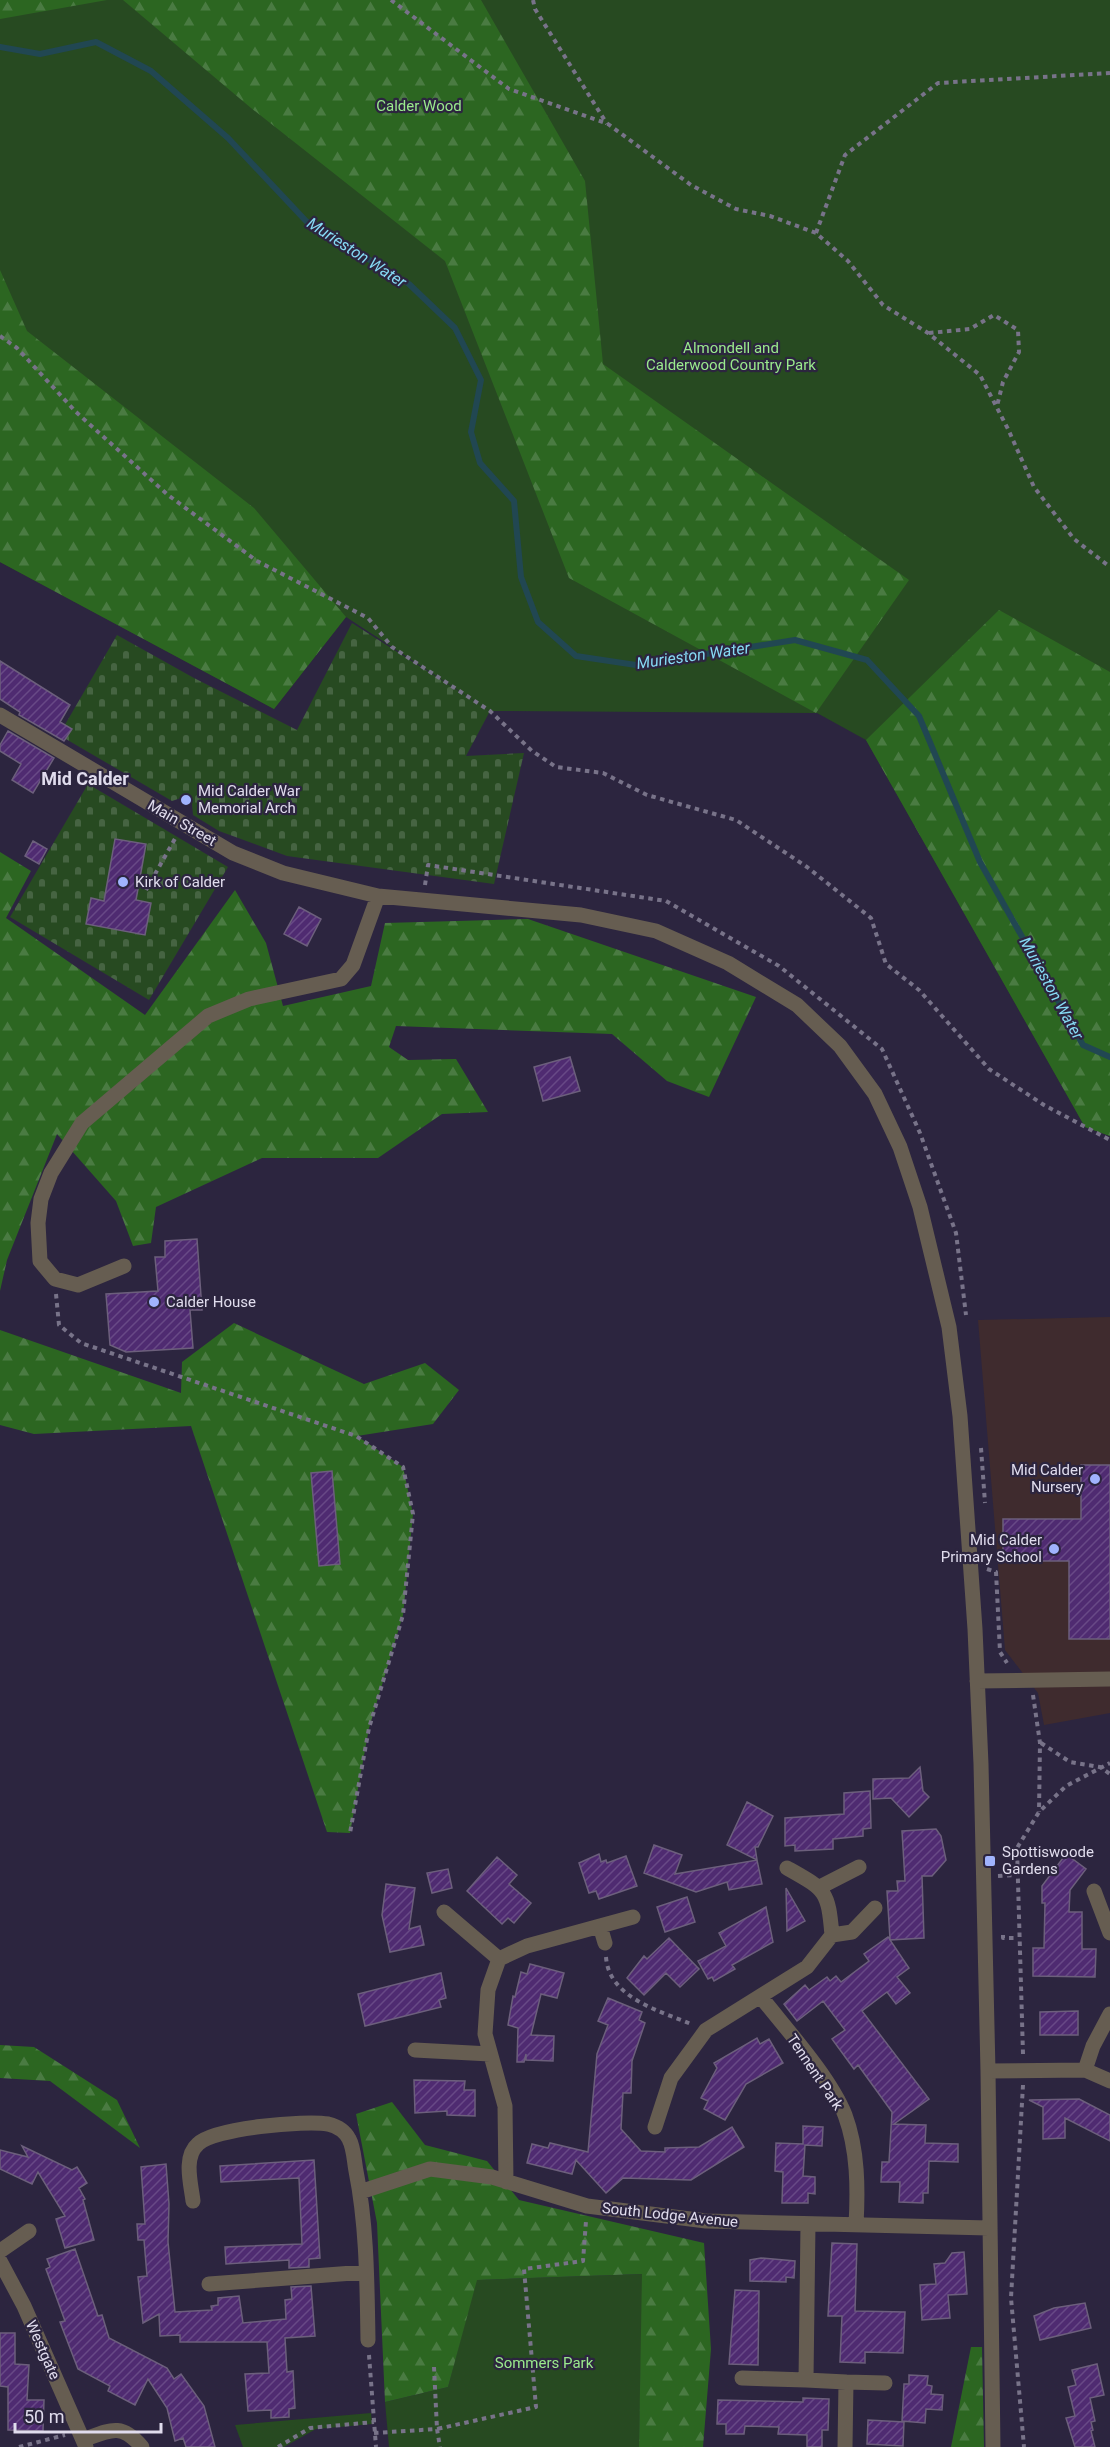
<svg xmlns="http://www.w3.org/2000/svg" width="1110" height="2447" viewBox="0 0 1110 2447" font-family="Roboto,sans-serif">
<defs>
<pattern id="forest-firs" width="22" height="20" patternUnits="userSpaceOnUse" patternTransform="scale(1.5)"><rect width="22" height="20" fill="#2c6621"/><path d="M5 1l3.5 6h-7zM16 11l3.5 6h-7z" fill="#4a7b42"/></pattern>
<pattern id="cemetery-stones" width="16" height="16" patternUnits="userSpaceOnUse" patternTransform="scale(1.5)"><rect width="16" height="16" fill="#274a21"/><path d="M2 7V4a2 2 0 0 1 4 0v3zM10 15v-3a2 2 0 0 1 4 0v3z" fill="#466442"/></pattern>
<pattern id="building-hatch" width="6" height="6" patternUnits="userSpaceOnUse" patternTransform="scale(1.5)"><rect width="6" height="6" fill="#4f2b71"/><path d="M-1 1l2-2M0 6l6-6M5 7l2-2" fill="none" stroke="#684986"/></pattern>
</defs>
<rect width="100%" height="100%" fill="#2c253f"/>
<path fill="#3f2b2e" d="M1110 1317V1713L1044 1725 1038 1693 1005 1650 978 1320Z"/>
<path fill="#274a21" d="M0 0H1110V1136L1085 1127 866 740 817 713 490 711 346 617 274 709 0 562Z
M643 2274 639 2447H389L385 2402 448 2387 476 2280Z
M371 2413 372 2424 316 2429 284 2447H243L235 2425Z"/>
<path fill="url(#forest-firs)" d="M0 0H107L0 19Z
M123 0H481L585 181 603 364 909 580 816 713 569 578 445 261 251 108Z
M0 270 27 331 254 508 346 617 274 709 0 562Z
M999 610 1110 672V1136L1085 1127 866 740Z
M0 852 31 871 6 918 145 1015 235 890 266 943 283 1006 371 986 385 923 528 919 756 997 709 1097 667 1081 612 1034 396 1026 389 1047 408 1060 456 1059 488 1112 442 1114 378 1158H262L156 1207 151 1243 133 1246 116 1201 57 1134 7 1260 0 1291Z
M234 1323 364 1384 425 1363 459 1390 433 1424 357 1436 403 1467 413 1514 403 1615 369 1728 350 1833 327 1832 191 1426 34 1434 0 1425V1330L181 1393 182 1362Z
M0 2045 34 2047 117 2100 140 2148 50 2081 0 2078Z
M392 2102 425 2145 487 2161 519 2200 704 2243 711 2349 703 2447H639L642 2274 477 2280 448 2387 385 2402 377 2223 356 2114Z
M971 2347H982L984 2447H951Z"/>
<path fill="url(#cemetery-stones)" d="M352 623 490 711 466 756 524 753 494 884 287 856 219 831 193 815 192 804 181 798 172 801 59 735 117 635 194 678 297 730Z
M88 784 228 867 149 1000 10 917Z"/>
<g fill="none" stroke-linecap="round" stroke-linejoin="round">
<path stroke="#214752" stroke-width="6" d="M0 47 40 54 96 42 151 71 228 138 306 221 409 284 455 328 481 380 471 432 480 463 514 501 521 577 538 622 576 656 636 665 795 640 867 660 919 716 980 862 1083 1045 1110 1057"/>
</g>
<path fill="url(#building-hatch)" stroke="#6c5f7c" stroke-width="1.5" d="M0 661 70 705 60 722 72 729 64 741 19 715 20 712 0 699Z
M8 731 54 758 33 793 12 780 21 764 0 751V745Z
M115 839 146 844 136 900 151 903 145 935 86 924 91 898 104 901Z
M33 841 47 849 39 864 25 856Z
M299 907 321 919 307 946 284 934Z
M570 1057 580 1091 543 1101 534 1067Z
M197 1239 202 1310H190L193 1348 126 1352 110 1345 106 1294 158 1291 155 1257H165V1241Z
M1081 1465H1110V1639H1069V1561H1003V1519H1081Z
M332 1471 340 1564 319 1566 311 1473Z
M920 1767 923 1791 929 1797 909 1817 891 1798 873 1799V1779L909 1778Z
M870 1791 871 1828 863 1829V1836L833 1839V1849L795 1851V1845L785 1846V1818L844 1814V1793Z
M747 1802 773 1816 758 1847H755L757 1860 727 1845Z
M936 1829 941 1836 946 1860 932 1876H922L924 1938 890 1940 909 1968 897 1977 910 1993 896 2004 887 1992 862 2011 929 2099 894 2124 926 2125 925 2143 958 2144V2162L929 2161 928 2193H923V2203L899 2202 900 2182H881L882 2162H889L892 2112 858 2065 854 2069 832 2039 845 2030 823 2001 797 2021 784 2004 805 1985 809 1990 827 1977 830 1981 836 1976 841 1982 869 1961 864 1954 888 1937 890 1939 887 1891H898L897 1881H905L902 1831Z
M654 1845 682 1855 675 1874 757 1860 762 1884 729 1890 727 1882 696 1892 644 1873Z
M599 1854 601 1862 606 1860 607 1863 626 1856 637 1886 599 1899 596 1891 589 1893 579 1863Z
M1066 1854 1086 1869 1070 1890 1069 1912H1082V1949H1096L1095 1977 1033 1976V1948H1044L1045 1903H1042V1886Z
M497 1857 517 1875 509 1884 531 1903 514 1923 508 1918 502 1924 467 1891Z
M448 1869 452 1888 432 1893 427 1873Z
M386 1884 415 1888 409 1929 420 1926 424 1945 390 1952 382 1915Z
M786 1888 805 1921 787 1931Z
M687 1897 695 1922 665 1932 657 1907Z
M766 1907 773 1942 732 1965 735 1969 714 1981 712 1977 708 1979 698 1961 726 1946 719 1933Z
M669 1938 699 1969 680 1987 666 1973 644 1995 627 1978 644 1956 647 1959Z
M530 1964 564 1973 557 1998 541 1994 531 2035 554 2036 553 2061 526 2060V2054L524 2062H517L518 2028 508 2025 513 1996 515 1997 521 1972 527 1974Z
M441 1973 446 1998 439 2000 441 2007 365 2026 358 1994Z
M608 1998 642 2012 639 2020 645 2023 632 2061 631 2093H623L621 2129 641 2151 665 2152V2148L699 2147 732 2127 744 2147 691 2180 623 2178 606 2193 576 2160 572 2174 527 2163 532 2144 548 2148 550 2143 588 2152 597 2054 608 2025 598 2021Z
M1078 2011V2035H1040V2012Z
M757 2038 760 2044 769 2039 783 2063 746 2084 725 2120 704 2109 708 2101 701 2098 717 2068 714 2063Z
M414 2080 465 2081 464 2090H475V2116L447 2115V2111L415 2113Z
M1079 2099 1110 2115V2141L1065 2118V2138L1043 2139V2107L1029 2100Z
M803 2126 823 2127 822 2146 805 2145 803 2176 815 2177V2194L808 2193V2203H782L783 2172 775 2171 776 2143 803 2144Z
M22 2146 72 2170 77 2167 87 2183 79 2188 85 2199 83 2200 94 2240 65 2248 56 2219 65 2216 38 2172 32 2184 0 2169V2150L28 2157Z
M314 2160 320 2258 309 2259V2267L289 2268V2260L226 2264 225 2247 302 2244 299 2178 221 2182 220 2166Z
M166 2164 169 2204 168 2242 175 2312 212 2310 211 2306 218 2305V2298L239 2296 243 2323 286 2319 285 2300 292 2299 291 2287 311 2286 315 2336 285 2338 287 2372 293 2371 295 2408 289 2409V2417L271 2418V2410L248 2411 245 2374 269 2373 267 2342H180V2335L160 2336 159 2314 143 2323 138 2277 147 2276 144 2240H138L137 2224H145L141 2167Z
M832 2243 857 2244 855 2311 905 2312 903 2353 865 2352V2363L840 2362 842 2316H828Z
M75 2249 98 2316 102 2315 109 2338 167 2368 174 2379 181 2374 204 2406 215 2447H186L183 2438 175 2441 167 2408 148 2379 135 2405 108 2391 110 2386 78 2369 60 2322 65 2321 46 2269 50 2267 47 2259Z
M964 2252 967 2294 948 2295 950 2318 922 2320 920 2285 936 2284 934 2264 945 2263 952 2253Z
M761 2258 795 2261 794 2278 786 2277V2282L750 2281V2260Z
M735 2290 759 2291 758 2365 729 2364Z
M1085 2303 1091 2328 1040 2340 1034 2316 1054 2308Z
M0 2333H15V2364L29 2365 27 2400H44L43 2431 8 2430V2387L0 2386Z
M1097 2364 1104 2395 1090 2398 1095 2421 1091 2422 1093 2430 1091 2431 1095 2447H1075L1066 2418 1075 2416 1068 2387 1076 2385 1072 2370Z
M909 2375 928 2376 927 2385 932 2386 931 2394 943 2395 942 2410 926 2409 925 2423 902 2421 904 2384H909Z
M803 2398 829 2399 828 2430H822V2447H807V2435L778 2434 779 2427 745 2426 744 2434H726V2424H717L718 2400 803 2402Z
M868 2420 904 2422 903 2446 867 2444Z"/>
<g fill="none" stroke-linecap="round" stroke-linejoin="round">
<path stroke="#787389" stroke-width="4" stroke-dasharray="4.5 4.5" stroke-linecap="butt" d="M391 0 509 89 608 124 691 185 736 209 770 216 816 233 848 261 883 305 928 333 980 375 1008 429 1034 487 1074 539 1110 567
M533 0 535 9 607 124
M816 233 845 155 938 83 1110 73
M929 333 970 329 994 315 1018 330 1019 352 1003 382 997 406
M0 336 17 348 76 412 168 495 257 561 368 618 392 647 490 711 532 751 556 767 603 773 647 795 736 820 807 867 871 918 886 964 919 990 989 1069 1044 1105 1110 1140
M425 885 428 865 666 901 779 966 882 1049 920 1133 956 1233 966 1315
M146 890 176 837
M56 1294 59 1325 81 1343 356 1436 403 1467 413 1514 403 1615 369 1728 350 1833
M981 1448 985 1503
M987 1569 996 1572 1000 1652 1007 1663
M1033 1695 1040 1743 1039 1812
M1041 1743 1070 1762 1100 1767 1110 1774
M998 1876 1016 1875
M1003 1935V1938H1018
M606 1957C609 1998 660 2011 691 2024
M1023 2054 1017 1848 1039 1812 1066 1786 1110 1763
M1023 2085 1011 2298 1024 2447
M369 2355 376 2447
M434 2367 437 2429 536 2407 524 2269 583 2261 586 2221
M374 2433 437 2429 440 2447
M19 2447 65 2435
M278 2447 310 2428 374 2422"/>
<path stroke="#665d51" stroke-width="15" d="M0 715 233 853 283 873 378 896 581 915 656 931 728 963 797 1005 840 1046 875 1094 900 1147 920 1207 949 1327 960 1416 975 1629 981 1764 988 2071 993 2447
M124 1266 78 1285 55 1279 40 1261 38 1223 41 1199 51 1173 82 1123 208 1016 249 999 341 979 353 965 378 896
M977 1681 1110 1679
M820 1887 859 1867
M1094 1891 1110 1933
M444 1912 499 1959
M600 1926 605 1943
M832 1935 852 1932 875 1908
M761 1997C787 2030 830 2077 845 2115 858 2150 858 2189 856 2225
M415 2050 490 2054
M1085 2070 1093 2046 1110 2014
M988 2071 1085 2070 1110 2081
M655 2127 671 2078 706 2030 807 1967 832 1935C828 1890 826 1890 787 1868
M506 2182 505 2106 485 2034 488 1990 499 1959 527 1946 633 1917
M360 2192 430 2169 492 2177 587 2206 706 2221 989 2228
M193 2201C191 2184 183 2157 198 2144 214 2128 305 2120 328 2124 336 2126 345 2131 349 2139 354 2148 354 2161 356 2171 367 2226 367 2284 368 2340
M808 2224 806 2380 846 2382 845 2447
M0 2251 29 2231
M0 2261 24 2306 86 2447
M209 2284 366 2272
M742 2378 806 2380
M846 2382 885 2383
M83 2440C110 2430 121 2422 142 2447"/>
</g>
<g fill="#a0b3fd" stroke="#2c253f" stroke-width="2">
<circle cx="186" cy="800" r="6"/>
<circle cx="123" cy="882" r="6"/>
<circle cx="154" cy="1302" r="6"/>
<circle cx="1095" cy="1479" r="6"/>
<circle cx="1054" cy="1549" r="6"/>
<rect x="984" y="1855" width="12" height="12" rx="3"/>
</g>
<g text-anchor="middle" stroke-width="4.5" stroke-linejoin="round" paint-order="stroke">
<g font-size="15" fill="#9aea8c" stroke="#2c253f">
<text x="419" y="111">Calder Wood</text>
<text x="731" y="353">Almondell and<tspan x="731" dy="17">Calderwood Country Park</tspan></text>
<text x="544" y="2368">Sommers Park</text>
</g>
<g font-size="15" fill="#e0dced" stroke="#2c253f" text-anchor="start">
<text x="198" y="796">Mid Calder War<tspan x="198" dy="17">Memorial Arch</tspan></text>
<text x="135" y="887">Kirk of Calder</text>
<text x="166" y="1307">Calder House</text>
<text x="1083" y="1475" text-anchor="end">Mid Calder<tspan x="1083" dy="17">Nursery</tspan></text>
<text x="1042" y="1545" text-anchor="end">Mid Calder<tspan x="1042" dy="17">Primary School</tspan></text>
<text x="1002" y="1857">Spottiswoode<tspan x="1002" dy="17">Gardens</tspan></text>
</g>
<g font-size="15" fill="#e0dced" stroke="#2c253f">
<text transform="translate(182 823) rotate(30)" y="5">Main Street</text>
<text transform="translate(815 2072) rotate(56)" y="5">Tennent Park</text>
<text transform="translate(670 2215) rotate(6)" y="5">South Lodge Avenue</text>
<text transform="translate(43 2350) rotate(66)" y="5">Westgate</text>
</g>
<g font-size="16" font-style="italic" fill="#86daf4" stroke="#2c253f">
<text transform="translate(357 252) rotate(33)" y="6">Murieston Water</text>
<text transform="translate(693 655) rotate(-8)" y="6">Murieston Water</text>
<text transform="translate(1052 988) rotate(61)" y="6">Murieston Water</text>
</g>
<g font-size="18" font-weight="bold" fill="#e0dced" stroke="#2c253f">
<text x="85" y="785">Mid Calder</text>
</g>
</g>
<path d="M15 2423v9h146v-9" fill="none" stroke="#e0dced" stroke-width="3"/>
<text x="24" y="2423" font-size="18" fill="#e0dced" stroke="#2c253f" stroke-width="4.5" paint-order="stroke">50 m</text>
</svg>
